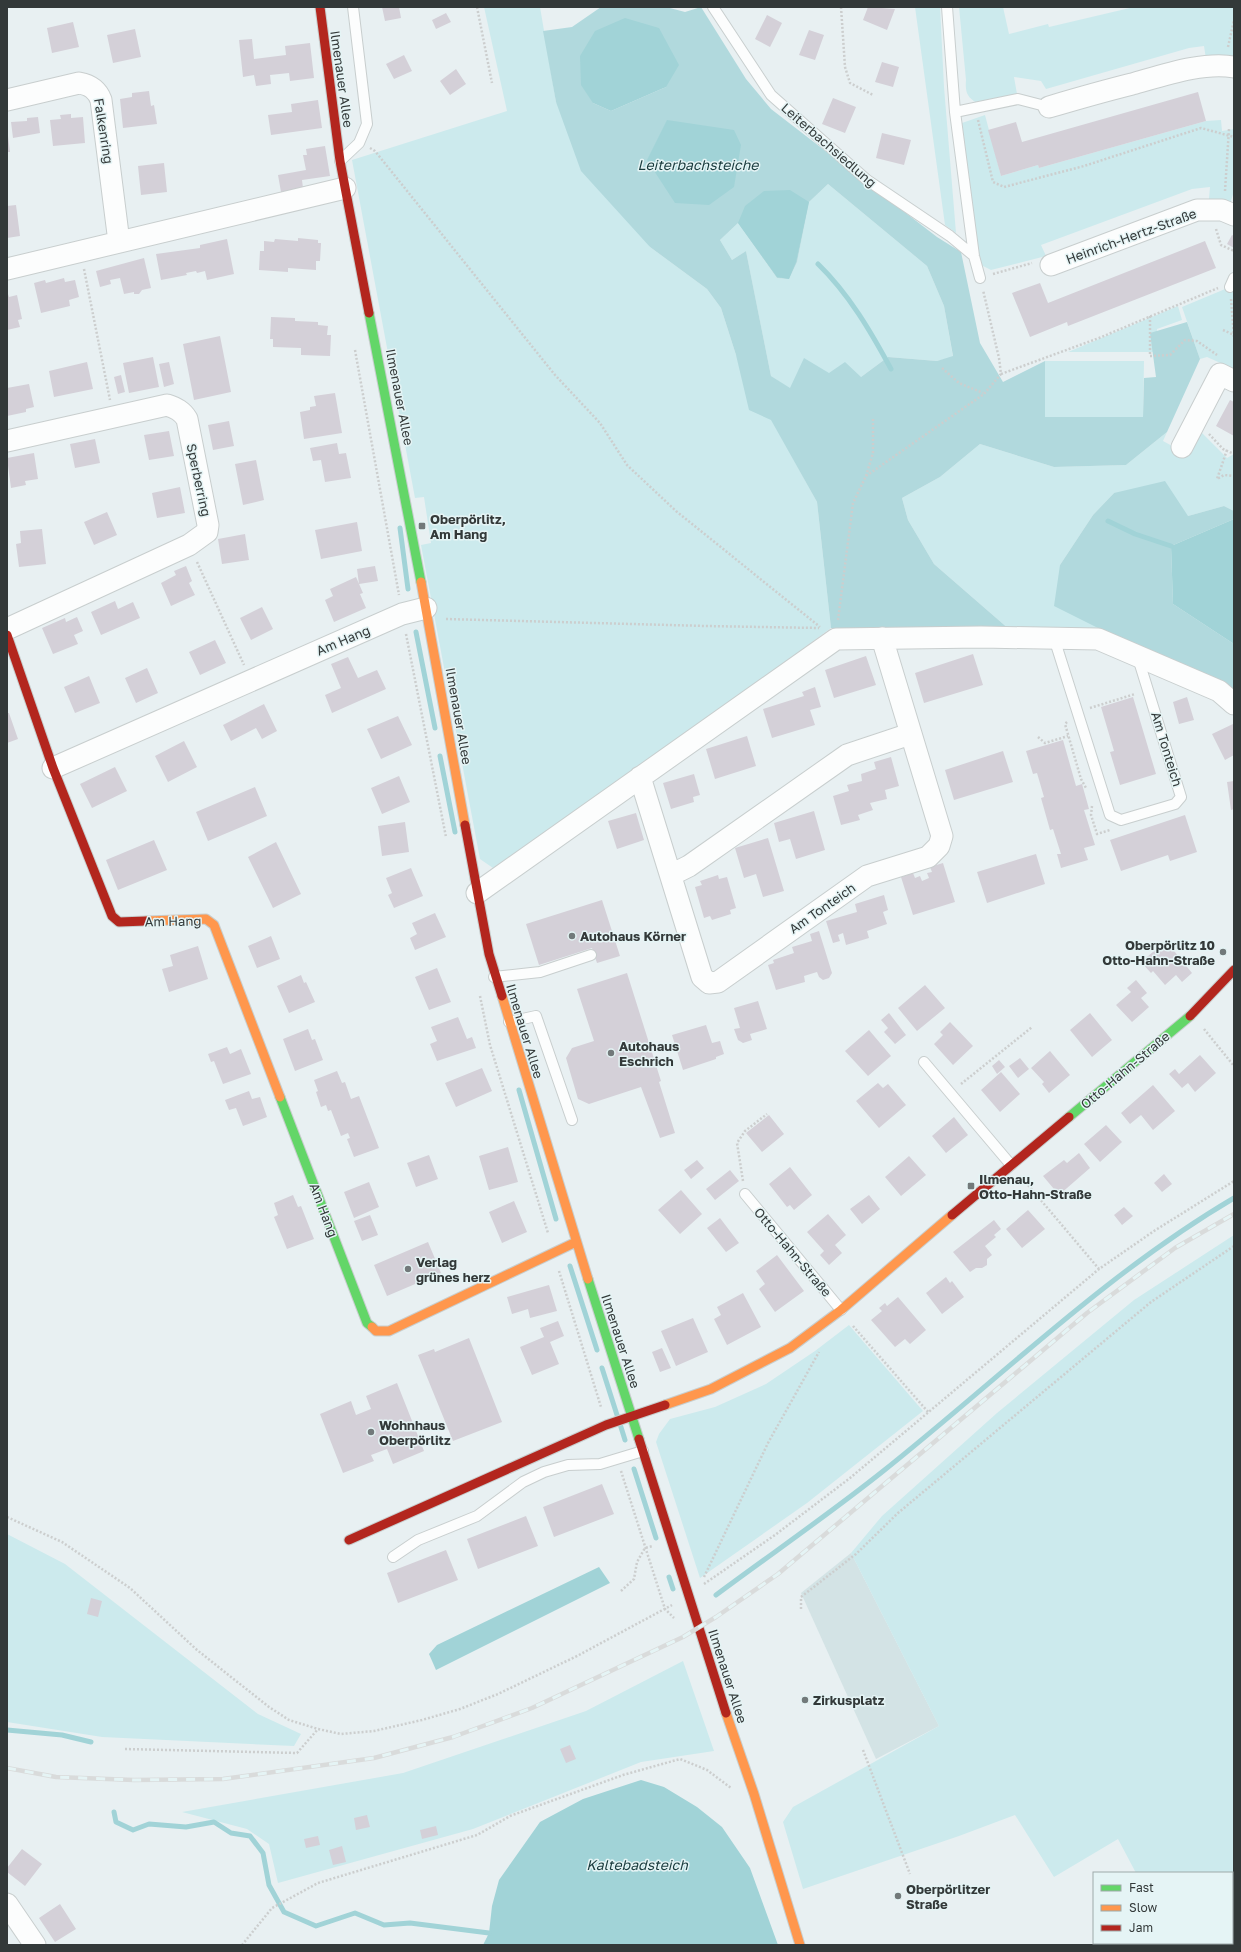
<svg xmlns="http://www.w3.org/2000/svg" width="1241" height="1952" viewBox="0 0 1241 1952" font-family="'Golos Text',sans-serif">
<rect width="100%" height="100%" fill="#e8f0f2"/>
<path fill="#d3e3e5" d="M851 1553 939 1726 876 1759 801 1593Z"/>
<path fill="#cceaed" d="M484 7H540L556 102 650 247 707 289 721 308 736 355 817 502 831 628 687 734 493 868 480 859 421 545 431 543 424 497 415 498 352 160 507 111Z
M915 7H940L944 87 956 233 945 225Z
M959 7H1003L1009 34 1048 24 1049 27 1134 7H1234V63L1206 59 1204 46 1189 48 1046 89 1041 81 1014 77 1017 94 977 103C967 97 965 92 966 80Z
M985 115 1001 176 1038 165 1039 168 1206 121 1221 120 1222 131 1234 129V191L1230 204 1209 199 1210 187 1192 189 1041 245 1046 256 991 270 981 265 974 233 962 123Z
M828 184 927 266 944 306 953 357 937 361 888 357 861 377 829 373 790 389 771 376 746 251 732 260 720 240 738 223 777 278 789 279 797 262 809 202Z
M1230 287H1234V369L1207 357 1200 359 1182 307Z
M1178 306 1182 320 1157 329V352H1068Z
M1045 361H1144L1143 418 1045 417Z
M1167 432 1163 441 1174 447 1201 432 1227 458 1234 454V511L1224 506 1188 516 1114 493 1093 515 1060 565 1105 633 1010 630 934 564 908 520 902 498 940 477 980 444 1054 467 1126 465Z
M1234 1235V1945H1173L1172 1943H1232V1873H1136L1118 1839 1054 1877 1015 1815 959 1836 803 1889 783 1822 793 1807 939 1726 851 1553 882 1516 997 1413 1134 1300Z
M849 1325 923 1411 807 1503 700 1578 656 1442 659 1434 670 1419 715 1407 766 1384 815 1351Z
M7 1534 65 1564 258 1714 301 1734 294 1746 102 1737 7 1722Z
M683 1661 714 1751 641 1762 473 1829 278 1883 269 1844 247 1829 182 1812 403 1773 586 1711Z"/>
<path fill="#b1d9dd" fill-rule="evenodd" d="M601 7H666L685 12 701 7 746 79 771 109 937 237 961 252 980 343 1003 382 1045 361V417H1143L1144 378 1156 377 1150 333 1187 322 1200 359 1167 432 1126 465 1054 467 980 444 940 477 902 498 908 520 934 564 1010 630 831 628 817 502 771 420 749 410 736 355 721 308 707 289 650 247 581 171 556 102 543 31 572 27ZM666 87 611 111 593 103ZM828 184 927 266 944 306 953 356 937 361 888 357 861 377 845 362 829 373 804 358 790 388 771 376 746 251 732 260 720 240 738 223 777 278 789 279 797 262 809 202Z
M1165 481 1188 516 1224 506 1234 511V519L1171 546 1173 604 1234 644V696L1054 606 1060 565 1093 515 1114 493Z"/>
<path fill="#a1d3d7" d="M625 18 659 28 679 65 666 87 611 111 593 103 581 85 580 56 595 31Z
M667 120 734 130 741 145 734 187 709 205 675 203 647 160Z
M790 190 809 202 796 262 789 279 777 277 738 223 745 206 764 191Z
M1234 519V644L1173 604 1171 546Z
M599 1567 610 1583 436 1670 429 1654 437 1645Z
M641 1780 664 1787 697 1807 722 1827 750 1868 778 1945H483L489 1933 492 1906 499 1880 540 1822 583 1799Z"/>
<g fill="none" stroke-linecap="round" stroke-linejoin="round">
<path stroke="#a1d3d7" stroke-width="5" d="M818 264C849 294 871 332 891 369
M1108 521 1135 534 1171 546
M400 528 408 589
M416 632 435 728
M440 756 455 832
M519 1090 556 1219
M570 1266 597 1350
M602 1368 617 1415
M620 1424 625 1440
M634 1469 656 1538
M669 1577 673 1589
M716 1595C771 1554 828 1515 882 1472 999 1379 1105 1274 1234 1198
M7 1730 62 1735 91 1742
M114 1812 116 1822 133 1830 149 1824 186 1827 214 1822 231 1833 250 1836 263 1853 269 1885 284 1912 316 1926 355 1913 384 1925 410 1923 489 1933"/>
</g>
<path fill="#d4d0d8" d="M382 7H399L401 18 385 21Z
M868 7 895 9 887 30 863 20Z
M446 13 451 22 436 29 432 20Z
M767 15 782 23 770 47 755 39Z
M73 22 79 47 52 53 47 28Z
M135 29 141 57 113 63 107 35Z
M809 30 824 35 815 60 799 55Z
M252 39 254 59 286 55 285 46 310 43 314 78 290 81 289 73 270 75 271 84 256 86 254 75 243 77 239 40Z
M404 55 412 71 394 79 386 64Z
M882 62 899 67 893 87 875 82Z
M456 69 466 84 450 95 440 81Z
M149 91 151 106 154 105 157 124 123 128 120 99 132 97V93Z
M1198 92 1206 121 1039 168 1038 165 1001 176 988 130 1016 122 1022 142Z
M833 98 856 107 845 133 822 124Z
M318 100 322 128 271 135 268 115 292 112 291 104Z
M71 114V118L83 117 85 143 53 146 50 120 61 119 60 115Z
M38 117 40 133 13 138 11 122 27 121V118Z
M7 128 10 152H7Z
M882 133 911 140 904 165 876 158Z
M325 146 330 176 302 180 303 188 281 192 278 175 306 170 303 155H307L306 149Z
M164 163 167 192 141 195 138 166Z
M16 205 20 236 7 238V206Z
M1232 235 1234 236V248L1227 244Z
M298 238 318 240V243H321L320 261H316V270L288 268V272L259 270 260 251H264V241L274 242 275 239 298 241Z
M227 239 234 274 207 280 205 271 197 273 196 271 186 273 187 275 161 280 156 254 200 248V245Z
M1205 241 1216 268 1068 326 1067 322 1030 337 1012 293 1040 283 1048 303Z
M144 258 151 288 142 290 139 294H134V292L124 294 120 278 110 280 111 284 100 287 96 271Z
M64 278 65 282 75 280 79 297 69 300 70 306 41 313 34 283 45 280 46 283Z
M7 291 9 297 17 295 22 319 18 320 20 327 7 330Z
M271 317 295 318V321L318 322V325L328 326 327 335H331L330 356 301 355V348L273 347V339H270Z
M220 336 231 392 194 400 183 344Z
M153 357 159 387 129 393 123 363Z
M87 362 93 389 54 397 49 371Z
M169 362 174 384 164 387 159 364Z
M121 375 125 392 118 394 114 377Z
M29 384 34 407 26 409V412L7 416V388Z
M335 393 342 433 304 439 300 412 310 410V407L316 406 314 396Z
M1230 400 1234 402V436L1216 426Z
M229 421 234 446 213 450 208 425Z
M169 431 174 456 149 460 144 435Z
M95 439 100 463 75 468 70 444Z
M337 443 339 454 346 453 351 478 325 482 321 460 313 461 310 448Z
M34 453 38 479 25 481 26 485 11 488 7 458Z
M256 460 264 500 243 505 235 464Z
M180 487 185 513 157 518 152 493Z
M107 512 117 535 94 545 84 522Z
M357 522 362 551 321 559 315 530Z
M42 529 46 564 19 567 16 544 21 543 20 531Z
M245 534 249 560 222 564 218 539Z
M186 566 192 581 189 583 195 595 171 606 161 583 176 575 174 571Z
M375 566 378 581 359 584 357 569Z
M356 577 363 593 360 594 366 608 334 622 325 600 333 596 330 589Z
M115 601 118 609 133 602 140 618 101 635 91 612Z
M262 607 273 629 251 640 240 618Z
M77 617 83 631 74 635 78 644 53 654 42 628 65 618 66 622Z
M215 640 226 663 200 675 189 652Z
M973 654 983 685 924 703 915 673Z
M866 656 876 685 834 698 825 670Z
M348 657 358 678 377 670 386 689 332 713 325 695 341 688 331 664Z
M147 668 158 693 136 703 125 678Z
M89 676 100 703 75 713 64 687Z
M815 687 821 707 810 710 815 725 772 738 763 709 804 696 802 692Z
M1133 697 1156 774 1120 785 1110 752 1114 751 1101 707Z
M1187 697 1194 720 1179 724 1173 702Z
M264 704 277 731 262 739 256 728 231 741 223 725Z
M7 713H9L18 739 7 743Z
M398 716 412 745 381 759 367 729Z
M1233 724 1234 755 1225 760 1212 734Z
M747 736 756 766 715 779 706 749Z
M1063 740 1076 786 1082 784 1089 809 1084 810 1095 845 1084 848 1088 860 1061 868 1057 854H1061L1053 829 1050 830 1041 798 1044 797 1037 773 1033 774 1026 751Z
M184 741 197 767 168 782 155 756Z
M1003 751 1013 782 954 800 945 770Z
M891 757 899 786 885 790 887 799 870 803 873 810 858 815 860 820 841 825 833 796 849 791 847 785 862 781 861 774 876 769 874 762Z
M115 767 127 791 92 808 80 784Z
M694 774 700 795 693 797 694 802 671 809 663 783Z
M399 776 410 802 382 814 371 788Z
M1234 781V809L1231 810 1227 782Z
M255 787 267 816 208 841 196 812Z
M814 811 825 850 796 859 790 839 779 842 774 823Z
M636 813 644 840 617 849 608 821Z
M1185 815 1197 852 1170 861 1168 855 1121 871 1110 840Z
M405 822 409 852 382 856 378 826Z
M768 838 784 891 763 897 756 874 744 878 735 848Z
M154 840 167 870 118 890 106 860Z
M276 842 301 894 273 908 248 857Z
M1036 854 1045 884 987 903 977 872Z
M943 863 955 902 913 915 901 877 913 873 915 878 920 876 922 881 929 878 927 873 932 872 930 867Z
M411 868 423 896 394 908 388 895 392 893 386 878Z
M718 875 719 879 727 877 736 908 730 910 731 914 712 920 710 916 704 918 695 887 702 885 700 881Z
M884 895 888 910 883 912 887 924 867 931 869 938 846 945 843 933 838 935 840 941 833 943 826 921 857 912 855 904Z
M602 900 620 956 597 963 592 948 539 965 526 924Z
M435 913 446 937 415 950 410 938 417 934 412 923Z
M819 931 832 973 829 978 823 980 819 977 817 972 804 976 805 982 776 990 768 965 774 963 773 960 794 953 792 947 812 941 810 934Z
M271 936 280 959 257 968 248 946Z
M1166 941 1192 973 1182 982 1176 975 1165 985 1153 971 1151 973 1141 962Z
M198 946 208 979 169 992 162 969 173 966 170 955Z
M1223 948 1227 951 1224 956 1219 953Z
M437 968 451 1002 429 1010 415 977Z
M627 973 661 1081 659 1082 675 1133 660 1138 641 1087 589 1104 578 1099 566 1058 572 1048 594 1041 577 989Z
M301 975 304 983 306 982 315 1002 289 1013 277 986Z
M1136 980 1147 993 1141 998 1149 1007 1132 1022 1116 1005 1131 992 1127 988Z
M925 985 945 1008 917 1031 898 1008Z
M758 1001 767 1029 750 1034 752 1040 743 1043 738 1040 734 1029 740 1028 734 1008Z
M889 1013 906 1035 895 1044 884 1032 888 1028 881 1020Z
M1090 1013 1112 1040 1092 1057 1070 1030Z
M458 1017 467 1039 472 1037 476 1048 437 1061 430 1044 437 1041 431 1027Z
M950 1022 973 1046 953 1065 934 1044 943 1035 940 1032Z
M706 1025 712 1043 720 1041 724 1054 716 1057V1059L683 1070 672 1035Z
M308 1029 312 1040 315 1039 323 1060 295 1071 283 1039Z
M869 1030 891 1056 868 1076 845 1051Z
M227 1047 230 1054 241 1049 251 1074 223 1084 214 1061 211 1062 208 1054Z
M1050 1051 1070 1075 1049 1093 1042 1084 1044 1082 1031 1068Z
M1200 1055 1216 1073 1195 1092 1188 1083 1182 1088 1169 1074 1175 1069 1179 1074Z
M1020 1058 1029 1069 1018 1078 1009 1066Z
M999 1060 1005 1067 997 1074 992 1066Z
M482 1068 492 1091 456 1107 445 1083Z
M337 1071 342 1083 345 1082 351 1099 359 1096 379 1148 354 1157 347 1139 350 1138 348 1133 341 1136 331 1110 328 1111 326 1105 321 1107 316 1092 318 1091 314 1080Z
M1001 1072 1020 1094 1000 1112 981 1090Z
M878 1083 883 1088 888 1084 906 1105 879 1128 856 1101Z
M1153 1085 1175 1111 1153 1130 1141 1115 1130 1124 1121 1113Z
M249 1091 252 1099 260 1097 267 1117 243 1126 236 1108 229 1110 225 1100Z
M769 1115 784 1134 762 1152 746 1133Z
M954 1117 968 1135 946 1153 932 1136Z
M1106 1125 1122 1142 1100 1162 1084 1144Z
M508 1147 518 1182 489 1190 479 1156Z
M1079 1153 1090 1168 1059 1195 1043 1176 1064 1160 1067 1163Z
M429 1155 438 1179 416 1187 407 1163Z
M909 1156 926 1175 901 1196 885 1177Z
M697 1160 704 1168 691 1179 684 1170Z
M790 1167 812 1195 794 1210 790 1205 787 1207 769 1184Z
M730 1170 739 1181 715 1200 706 1189Z
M1164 1174 1172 1184 1162 1192 1154 1183Z
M369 1182 379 1207 354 1218 344 1192Z
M681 1190 702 1214 680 1234 658 1210Z
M293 1195 298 1207 301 1206 314 1239 287 1249 274 1217 278 1215 274 1203Z
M869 1195 880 1209 862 1224 850 1209Z
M514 1201 527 1232 502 1243 489 1212Z
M1124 1207 1133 1216 1122 1225 1114 1215Z
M1028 1210 1045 1229 1022 1248 1006 1229Z
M828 1214 846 1235 835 1245 842 1253 829 1265 820 1255 824 1251 807 1232Z
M370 1215 378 1235 362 1241 354 1221Z
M720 1218 739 1243 726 1252 707 1228Z
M994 1220 1001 1229 994 1235 996 1237 985 1246 992 1255 987 1259V1265L982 1268H976L970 1272 953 1252Z
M428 1242 441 1273 387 1296 374 1265Z
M777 1255 804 1291 775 1312 759 1289 765 1284 756 1271Z
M946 1277 950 1283 952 1281 964 1297 942 1314 926 1293Z
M549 1285 557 1311 530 1318 528 1309 512 1314 507 1297Z
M743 1293 761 1327 727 1345 714 1319 721 1315 717 1307Z
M898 1297 926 1330 910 1344 905 1339 895 1347 871 1320 882 1311 879 1308 885 1303 887 1306Z
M693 1318 708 1352 676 1366 661 1331Z
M558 1321 564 1336 550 1342 559 1364 532 1375 520 1347 544 1337 540 1328Z
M469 1338 502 1422 453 1441 418 1355 434 1349 435 1352Z
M662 1348 671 1368 660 1372 652 1352Z
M397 1383 424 1451 393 1464 387 1449 371 1455 374 1461 343 1473 320 1414 351 1401 356 1415 371 1409 366 1396Z
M602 1484 614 1514 554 1537 543 1507Z
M526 1516 538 1546 478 1569 467 1539Z
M446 1550 458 1580 398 1603 387 1573Z
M91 1598 102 1601 98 1617 87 1614Z
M570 1745 576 1759 566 1763 560 1749Z
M367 1815 370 1827 356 1830 354 1818Z
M436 1826 438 1835 422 1839 420 1830Z
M318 1836 320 1845 306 1848 304 1839Z
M342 1846 346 1862 333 1865 329 1850Z
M22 1849 42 1864 25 1886 7 1872V1868Z
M60 1904 76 1929 55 1942 39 1918Z"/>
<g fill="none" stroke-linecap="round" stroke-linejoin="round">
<g stroke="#c8cece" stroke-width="12">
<path id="lane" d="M713 7 771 95 867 180 950 236 974 256
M947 7 955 112 974 256 980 278
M955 112 1018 99 1049 107
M340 161 359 143 367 124 353 7
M1230 287 1234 278
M1054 638 1110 815 1121 820 1175 804 1181 797 1138 658
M494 977 540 972 591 955
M509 1022 536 1016 572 1120
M924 1062 1011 1165
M745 1194 841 1310
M393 1557 418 1540 477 1516 523 1482 544 1472 568 1465 600 1464 643 1451"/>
</g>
<g stroke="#c8cece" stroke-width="23">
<path id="street" d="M7 100 79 83C90 85 97 89 101 100L119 242
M1049 107C1076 99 1104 91 1132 84 1161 76 1204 61 1234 67
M1051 265 1197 210H1222L1234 215
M7 269 345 188
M7 441 167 405C176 408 182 411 187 419L208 525 207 532 189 545 7 629
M1182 447 1220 374 1234 381
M53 768 402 614 426 608
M640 777 702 977 709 983 718 982 867 876 928 857 939 846 942 836 882 638
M671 875 689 866 847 755 910 734
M477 893 836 639 981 637 1098 639 1219 691 1234 704
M7 1904 35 1945"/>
</g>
<g stroke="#c8cece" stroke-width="11">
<path id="fast" d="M369 313 421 582
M280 1097 367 1323 372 1327
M1069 1117 1190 1016
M588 1279 639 1439"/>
</g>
<g stroke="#c8cece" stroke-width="11">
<path id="slow" d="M421 582 465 825
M146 921 206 919 214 925 280 1097
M502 996 588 1279
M372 1327 376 1331H389L576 1242
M665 1405 711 1389 790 1348 841 1310 952 1215
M726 1713 754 1794 800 1945"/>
</g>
<g stroke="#c8cece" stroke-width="11">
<path id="jam" d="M320 7 340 161 369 313
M7 635 53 768 112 916 119 922 146 921
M465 825 489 954 502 996
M1190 1016 1234 970
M952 1215 1069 1117
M639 1439 726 1713
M349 1540 606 1425 665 1405"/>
</g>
<path stroke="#cccece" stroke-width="2.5" stroke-dasharray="2 2" stroke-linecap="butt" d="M477 7 492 83
M841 7 845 67 850 83 873 95
M1228 47 1234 20
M978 120 993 182 1004 187 1084 166 1201 128 1234 137
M370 148 375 151 555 375 600 423 627 465 676 511 820 627
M1225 191 1229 129
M1216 229 1221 245 1234 251
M84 269 110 400
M993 274 1032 263
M1231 299 1234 337
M1150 316V356L1170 355 1185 340 1197 341 1217 355
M1223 330 1234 335
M355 350 399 595
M942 368 959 383 983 393
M1001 374 1099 338 1218 288
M1209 434 1223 449 1234 454
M1227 450 1217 479 1224 475 1234 476
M866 476 873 453V417
M197 562 244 665
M446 619 706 626 819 628
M838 620 853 503 866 476 984 394 1001 374 999 358 983 290
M406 634 446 837
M1090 708 1135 694
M1067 722 1065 724 1081 779 1086 788
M1038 737 1045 743 1068 736
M1092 806 1091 815 1097 834 1110 830
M480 996 490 1045 548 1233
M1204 1029 1234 1066
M961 1084 1032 1027
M1023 1179 1099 1269
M743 1181 737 1143 745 1131 767 1114
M559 1271 601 1407
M853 1326 929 1413
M621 1471 665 1609 674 1618
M7 1517 62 1542 130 1588 197 1650 269 1707 289 1720 318 1729 341 1734 374 1731 422 1720 460 1709 498 1694 577 1656 672 1605
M704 1577 768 1443 819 1352
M704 1584 775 1535 850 1478 1099 1269 1154 1231 1234 1181
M621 1591 634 1579 637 1562 645 1548 653 1546
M801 1609V1597L856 1554 898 1513 1151 1302 1234 1246
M125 1749 297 1753 318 1729
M863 1750 910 1874
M242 1945 272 1908 318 1883 477 1835 510 1816 623 1775 680 1759 707 1770 731 1788"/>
<use href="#lane" stroke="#fcfdfd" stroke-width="10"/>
<use href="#street" stroke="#fcfdfd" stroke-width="21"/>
<use href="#fast" stroke="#63d668" stroke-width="9"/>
<use href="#slow" stroke="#ff974d" stroke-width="9"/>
<use href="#jam" stroke="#b3261e" stroke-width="9"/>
<g stroke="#d9dbdb" stroke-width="4.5">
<path id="rail" d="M7 1768 56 1777 134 1780 223 1779 374 1758 453 1737 532 1708 683 1637 716 1617 778 1574 1087 1313 1175 1248 1234 1214"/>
</g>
<use href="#rail" stroke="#e5f4f5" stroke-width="3" stroke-dasharray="9" stroke-linecap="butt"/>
</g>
<g fill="#72797a" stroke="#e5f4f5" stroke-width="1.5">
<rect x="418" y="522" width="8" height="8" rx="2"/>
<circle cx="572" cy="936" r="4"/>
<circle cx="1223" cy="952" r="4"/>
<circle cx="611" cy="1053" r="4"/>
<rect x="967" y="1182" width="8" height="8" rx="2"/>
<circle cx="408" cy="1269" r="4"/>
<circle cx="371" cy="1432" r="4"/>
<circle cx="805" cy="1700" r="4"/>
<circle cx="898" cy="1896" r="4"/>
</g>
<g text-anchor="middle" stroke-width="3" stroke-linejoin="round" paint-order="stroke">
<g font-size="13" fill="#333939" stroke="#e5f4f5">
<text transform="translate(342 79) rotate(82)" y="5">Ilmenauer Allee</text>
<text transform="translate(104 131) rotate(81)" y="5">Falkenring</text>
<text transform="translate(829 145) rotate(41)" y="5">Leiterbachsiedlung</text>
<text transform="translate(1131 236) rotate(-20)" y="5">Heinrich-Hertz-Straße</text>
<text transform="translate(400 397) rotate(79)" y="5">Ilmenauer Allee</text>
<text transform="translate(199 480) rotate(78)" y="5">Sperberring</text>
<text transform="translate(343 640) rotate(-23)" y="5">Am Hang</text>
<text transform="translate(459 716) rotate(80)" y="5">Ilmenauer Allee</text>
<text transform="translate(1167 749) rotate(73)" y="5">Am Tonteich</text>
<text transform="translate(822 908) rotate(-35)" y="5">Am Tonteich</text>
<text transform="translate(173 921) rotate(-1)" y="5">Am Hang</text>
<text transform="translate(525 1031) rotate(73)" y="5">Ilmenauer Allee</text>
<text transform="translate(1125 1070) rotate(-40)" y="5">Otto-Hahn-Straße</text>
<text transform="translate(324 1210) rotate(69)" y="5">Am Hang</text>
<text transform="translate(793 1252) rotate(50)" y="5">Otto-Hahn-Straße</text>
<text transform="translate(621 1341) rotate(72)" y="5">Ilmenauer Allee</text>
<text transform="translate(728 1676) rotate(72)" y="5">Ilmenauer Allee</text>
</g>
<g font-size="13" font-weight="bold" fill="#333939" stroke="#e5f4f5" text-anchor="start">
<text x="430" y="524">Oberpörlitz,<tspan x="430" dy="15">Am Hang</tspan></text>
<text x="580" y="941">Autohaus Körner</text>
<text x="1215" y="950" text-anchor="end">Oberpörlitz 10<tspan x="1215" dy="15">Otto-Hahn-Straße</tspan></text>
<text x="619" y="1051">Autohaus<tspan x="619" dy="15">Eschrich</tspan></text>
<text x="979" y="1184">Ilmenau,<tspan x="979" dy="15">Otto-Hahn-Straße</tspan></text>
<text x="416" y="1267">Verlag<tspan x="416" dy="15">grünes herz</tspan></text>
<text x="379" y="1430">Wohnhaus<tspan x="379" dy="15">Oberpörlitz</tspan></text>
<text x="813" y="1705">Zirkusplatz</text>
<text x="906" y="1894">Oberpörlitzer<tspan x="906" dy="15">Straße</tspan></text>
</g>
<g font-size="14" font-style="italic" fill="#193b3d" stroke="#e5f4f5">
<text x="698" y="170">Leiterbachsteiche</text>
<text x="637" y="1870">Kaltebadsteich</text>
</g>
</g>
<rect width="1241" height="1952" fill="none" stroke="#333939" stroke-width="16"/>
<rect x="1093" y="1872" width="140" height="72" fill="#e5f4f5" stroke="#9ea9aa"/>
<rect x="1101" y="1885" width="20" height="6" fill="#63d668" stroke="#9ea9aa"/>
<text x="1129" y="1892" font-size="12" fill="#333939">Fast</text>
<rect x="1101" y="1905" width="20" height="6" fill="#ff974d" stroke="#9ea9aa"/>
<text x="1129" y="1912" font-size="12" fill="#333939">Slow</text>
<rect x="1101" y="1925" width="20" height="6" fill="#b3261e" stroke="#9ea9aa"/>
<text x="1129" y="1932" font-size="12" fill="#333939">Jam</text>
</svg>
